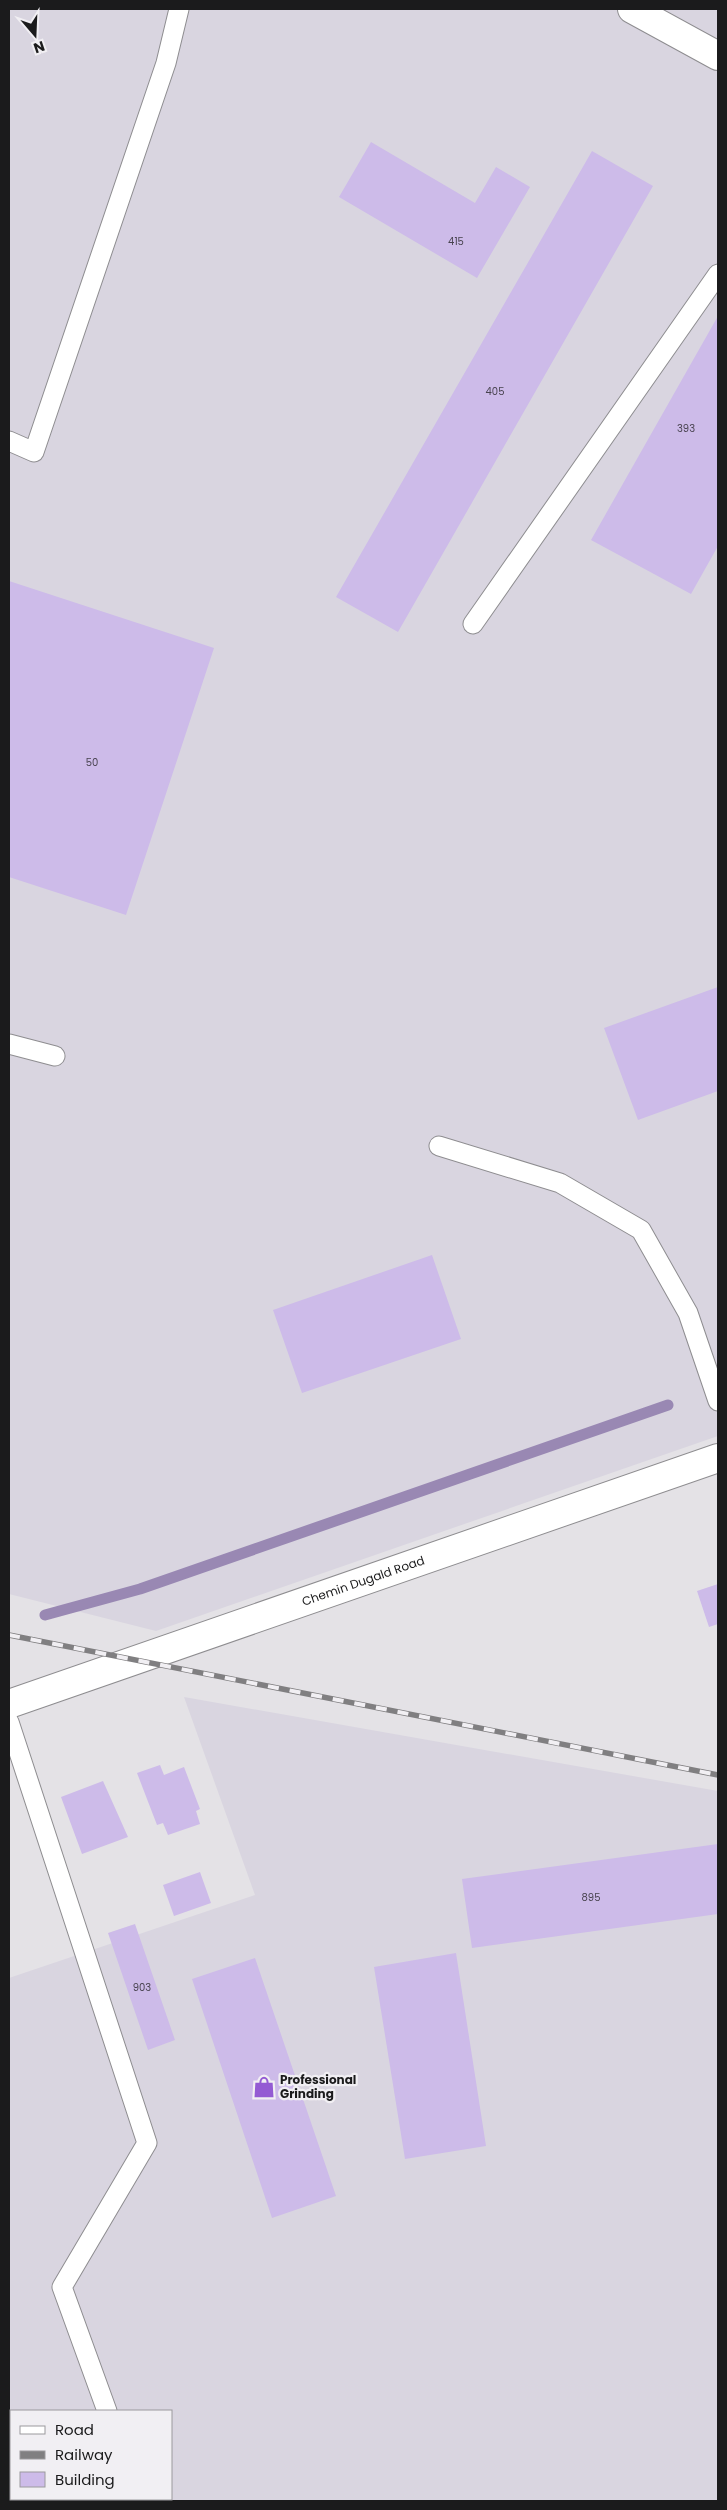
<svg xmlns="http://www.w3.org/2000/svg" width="727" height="2510" viewBox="0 0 727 2510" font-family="Poppins,sans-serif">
<rect width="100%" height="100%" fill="#e4e2e6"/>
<path fill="#d9d5e0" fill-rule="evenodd" d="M9 9H718V1436L156 1631 9 1594Z
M184 1697 718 1791V2501H9V1978L255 1895ZM11 2411H171V2499H11Z"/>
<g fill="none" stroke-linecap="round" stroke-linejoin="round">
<path stroke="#9988b3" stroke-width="11" d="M45 1615 140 1589 668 1405"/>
</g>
<path fill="#cdbbe9" d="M371 142 475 203 496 167 530 187 477 278 339 197Z
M592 151 653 186 398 632 336 597Z
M718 316V546L691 594 591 540Z
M9 581 214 648 126 915 9 877Z
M718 987V1091L638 1120 604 1028Z
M432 1255 461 1339 302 1393 273 1310Z
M718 1584V1624L709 1627 697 1591Z
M160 1765 164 1775 184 1767 200 1809 196 1811 200 1824 168 1835 163 1823 157 1825 137 1773Z
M103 1781 128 1837 82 1854 61 1797Z
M718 1844V1914L472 1948 462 1879Z
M200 1872 211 1903 174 1916 163 1885Z
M135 1924 175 2040 148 2050 108 1933Z
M456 1953 486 2146 405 2159 374 1967Z
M255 1958 336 2196 272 2218 192 1979Z"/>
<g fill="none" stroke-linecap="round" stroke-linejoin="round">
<g stroke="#8e8d90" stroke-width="21">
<path id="service" d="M9 441 34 452 166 63 179 9
M473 624 718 274
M9 1044 55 1056
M439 1146 560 1183 641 1230 688 1313 718 1401
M9 1722 147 2143 62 2287 107 2411"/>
</g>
<g stroke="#8e8d90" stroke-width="30">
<g id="tertiary">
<path d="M632 9 718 56"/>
<path id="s1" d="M9 1704 718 1458"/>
</g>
</g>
<use href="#service" stroke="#fff" stroke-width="19"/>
<use href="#tertiary" stroke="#fff" stroke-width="28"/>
<g stroke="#807f81" stroke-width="5.5">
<path id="rail" d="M9 1635 718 1775"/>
</g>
<use href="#rail" stroke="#f1eff3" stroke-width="4" stroke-dasharray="11" stroke-linecap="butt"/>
</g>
<defs>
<g id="shop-bare" transform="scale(1.725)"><path d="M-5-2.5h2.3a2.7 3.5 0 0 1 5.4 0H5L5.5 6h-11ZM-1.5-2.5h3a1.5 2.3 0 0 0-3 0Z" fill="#945bd3" stroke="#f1eff3" stroke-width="2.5" paint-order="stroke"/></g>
</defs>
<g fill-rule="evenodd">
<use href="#shop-bare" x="264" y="2087"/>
</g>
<g text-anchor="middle" stroke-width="4.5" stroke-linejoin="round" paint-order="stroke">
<g font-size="10" fill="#48434f">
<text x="456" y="245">415</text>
<text x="495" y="395">405</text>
<text x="686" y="432">393</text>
<text x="92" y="766">50</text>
<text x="591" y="1901">895</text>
<text x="142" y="1991">903</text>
</g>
<g font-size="12" fill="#1b1b1c" stroke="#f1eff3">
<text dy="4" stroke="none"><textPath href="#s1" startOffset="375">Chemin Dugald Road</textPath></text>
</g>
<g font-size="12" font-weight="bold" fill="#1b1b1c" stroke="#f1eff3" text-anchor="start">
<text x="280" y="2084">Professional<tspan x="280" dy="14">Grinding</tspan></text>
</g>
</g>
<rect width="727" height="2510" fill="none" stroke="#1b1b1c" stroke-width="20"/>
<rect x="10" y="2410" width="162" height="90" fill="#f1eff3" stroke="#9b9a9d"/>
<rect x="20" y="2426" width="25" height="8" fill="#ffffff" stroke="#9b9a9d"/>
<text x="55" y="2435" font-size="15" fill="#1b1b1c">Road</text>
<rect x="20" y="2451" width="25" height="8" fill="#807f81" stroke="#9b9a9d"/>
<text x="55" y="2460" font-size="15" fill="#1b1b1c">Railway</text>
<rect x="20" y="2472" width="25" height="15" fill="#cdbbe9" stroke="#9b9a9d"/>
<text x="55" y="2485" font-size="15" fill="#1b1b1c">Building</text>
<g transform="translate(35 35) rotate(161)" stroke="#f1eff3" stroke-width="4" paint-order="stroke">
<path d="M0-4L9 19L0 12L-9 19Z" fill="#1b1b1c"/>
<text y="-8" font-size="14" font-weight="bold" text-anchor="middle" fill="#1b1b1c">N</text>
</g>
</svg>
